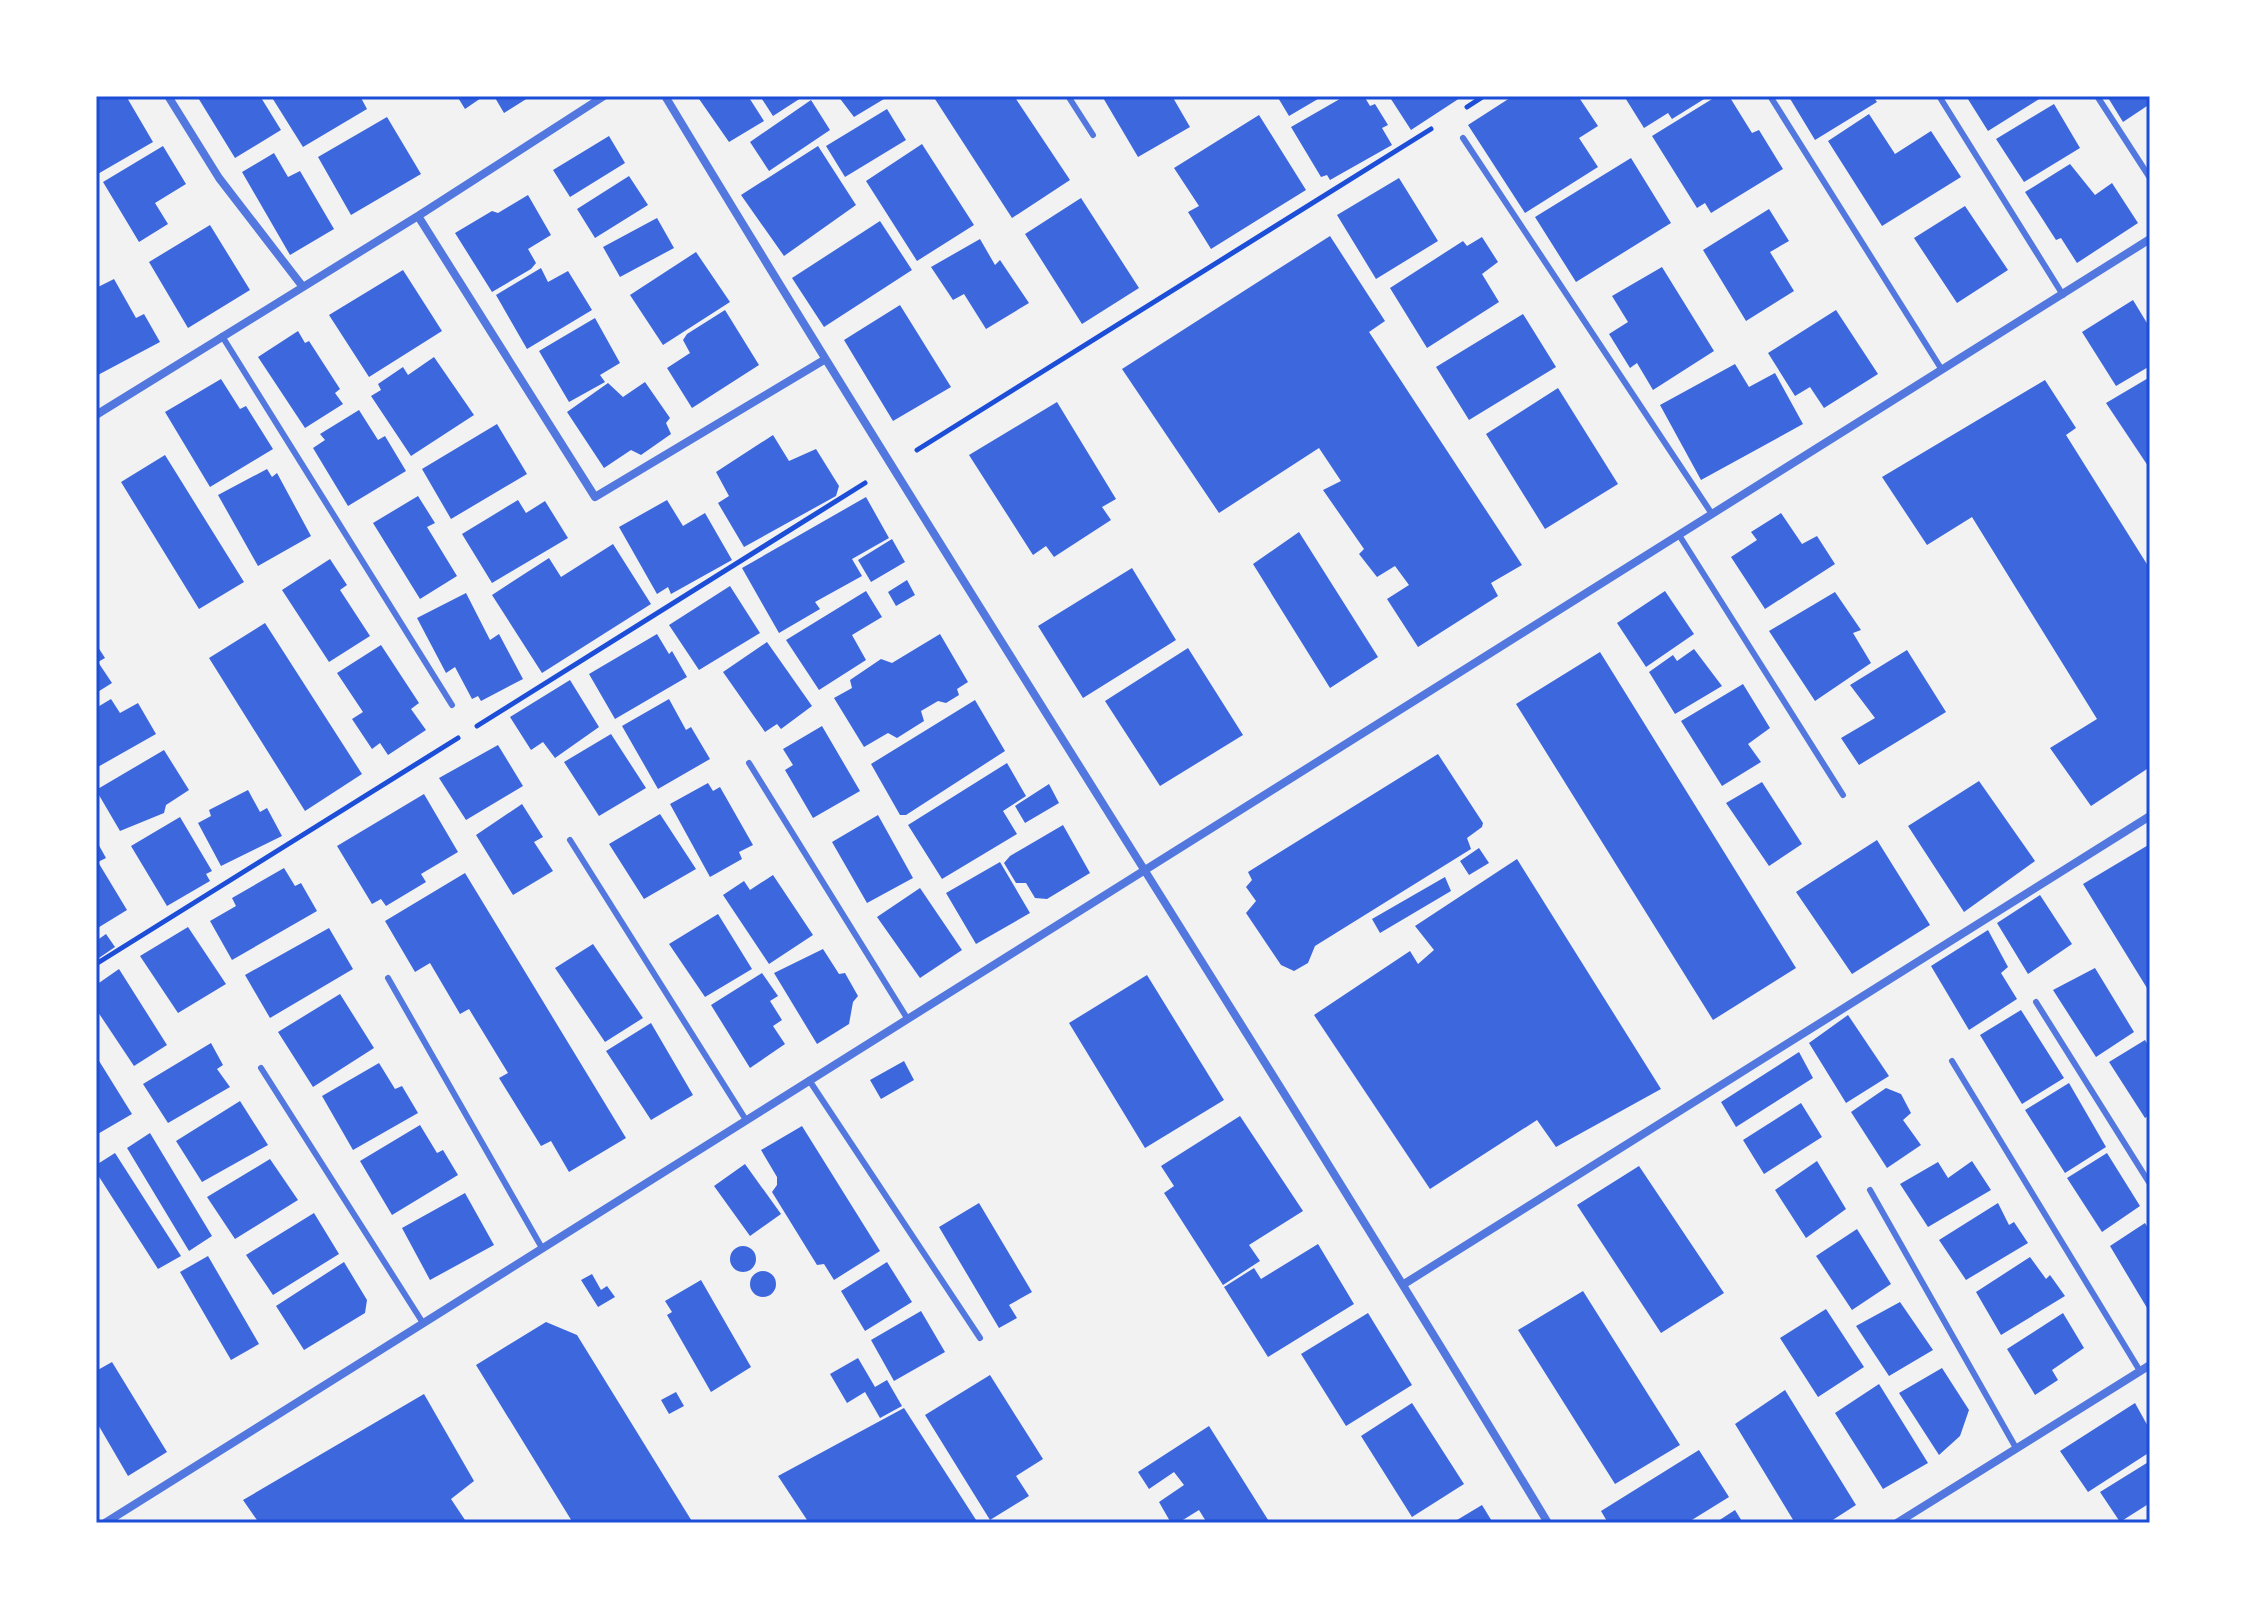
<svg xmlns="http://www.w3.org/2000/svg" width="2246" height="1619" viewBox="0 0 2246 1619" font-family="Barlow,sans-serif">
<rect width="100%" height="100%" fill="#f2f2f2"/>
<path fill="#3d67dc" d="M96 96H126L153 142 96 175Z
M197 96H260L281 130 235 158Z
M271 96H360L367 109 303 147Z
M457 96H484L465 109Z
M494 96H531L504 113Z
M697 96H748L764 121 729 142Z
M760 96H804L773 116Z
M838 96H889L854 117Z
M933 96H1014L1070 180 1012 218Z
M1102 96H1172L1190 127 1138 157Z
M1277 96H1323L1289 116Z
M1345 96H1364L1370 106 1375 104 1388 125 1382 128 1392 145 1330 180 1327 175 1321 177 1291 127Z
M1389 96H1463L1411 130Z
M1513 96H1578L1598 126 1579 138 1598 167 1525 213 1468 125Z
M1624 96H1709L1672 119 1668 113 1644 128Z
M1717 96H1729L1752 133 1759 130 1783 169 1711 213 1705 203 1697 208 1652 136Z
M1791 96H1873L1877 102 1815 140 1789 97Z
M1966 96H2044L1988 131Z
M2107 96H2150V104L2123 122Z
M811 100 830 130 769 171 750 142Z
M2054 104 2080 148 2024 182 1996 139Z
M887 109 906 140 845 177 826 146Z
M1869 114 1895 154 1931 131 1961 177 1882 226 1828 141Z
M1259 115 1306 190 1211 249 1188 212 1199 206 1174 168Z
M387 117 421 174 351 215 318 157Z
M609 136 625 163 570 197 553 170Z
M922 144 974 225 917 261 866 181Z
M163 146 186 184 155 203 168 224 139 242 103 182Z
M818 146 856 205 784 256 741 195Z
M274 153 288 177 300 171 334 229 290 255 242 172Z
M1631 158 1671 223 1576 282 1535 217Z
M2070 164 2095 195 2112 183 2138 223 2077 263 2061 238 2056 240 2025 192Z
M629 176 648 205 595 238 577 209Z
M1399 178 1438 241 1376 279 1337 215Z
M528 195 551 235 528 249 536 263 531 269 492 292 455 233 492 211 498 213Z
M1081 198 1139 288 1082 324 1025 234Z
M1965 206 2008 270 1957 303 1914 238Z
M1769 209 1789 241 1770 252 1794 291 1746 321 1703 250Z
M657 218 674 248 620 277 603 247Z
M880 221 912 270 824 327 792 278Z
M210 225 250 290 188 328 149 262Z
M1330 236 1385 321 1369 332 1522 565 1491 583 1498 596 1418 647 1387 599 1409 585 1395 566 1377 577 1359 554 1364 549 1323 490 1341 481 1319 448 1219 513 1122 369Z
M1482 237 1498 262 1482 274 1499 302 1427 348 1390 288 1463 241 1467 246Z
M980 239 995 265 1000 260 1029 303 986 329 964 294 953 300 931 267Z
M696 252 730 302 663 345 630 295Z
M1662 267 1714 351 1653 390 1637 363 1630 368 1609 334 1628 322 1612 296Z
M541 268 548 282 568 271 592 310 527 349 496 295Z
M403 270 442 331 369 377 329 315Z
M114 279 136 318 144 314 160 342 96 376V288Z
M2133 300 2150 328V366L2116 386 2082 332Z
M900 305 951 387 893 421 844 340Z
M725 310 759 365 692 408 667 368 690 353 683 340 687 334Z
M1836 310 1878 374 1824 408 1810 387 1795 396 1768 353Z
M1523 314 1556 367 1469 420 1436 367Z
M595 318 620 363 600 375 605 382 569 402 539 351Z
M298 331 305 343 309 341 340 389 335 393 343 404 305 428 258 357Z
M434 357 474 415 411 456 371 396 381 390 378 384 403 367 408 375Z
M1735 364 1749 387 1775 373 1803 424 1701 480 1660 405Z
M2150 377V469L2106 403Z
M221 379 240 409 246 406 273 449 210 487 165 412Z
M2045 380 2076 428 2066 435 2150 569V767L2091 806 2050 748 2097 719 1972 517 1927 545 1882 477Z
M645 382 670 418 666 423 671 434 641 455 631 450 604 468 567 412 608 383 623 397Z
M1558 388 1618 484 1545 529 1486 434Z
M1057 402 1116 499 1102 507 1111 520 1054 557 1046 546 1033 555 969 455Z
M359 410 378 440 385 436 406 471 348 506 313 448 325 440 320 434Z
M497 424 527 474 451 519 422 469Z
M773 435 789 461 816 449 839 486 836 496 744 547 718 503 729 496 716 472Z
M165 455 244 582 199 609 121 482Z
M267 469 272 477 277 473 311 536 258 566 218 495Z
M418 496 435 523 427 527 457 576 420 599 373 523Z
M866 497 889 538 852 559 862 576 815 602 820 609 779 633 742 568Z
M518 500 526 513 545 501 568 538 492 583 462 534Z
M667 500 683 526 705 513 732 560 671 594 668 587 657 594 619 527Z
M1781 513 1802 544 1817 536 1835 564 1765 609 1731 557 1757 540 1751 532Z
M1299 532 1378 657 1330 688 1253 564Z
M892 539 905 562 871 582 858 560Z
M613 544 651 604 542 673 492 595 549 558 561 577Z
M330 559 347 585 340 590 370 636 329 662 282 590Z
M1132 568 1176 640 1083 698 1038 626Z
M907 580 915 595 896 606 888 592Z
M730 586 760 633 699 670 669 625Z
M866 591 882 617 852 635 866 660 819 690 786 640Z
M1665 591 1694 634 1646 667 1617 623Z
M1835 592 1861 630 1853 633 1871 663 1815 701 1769 631Z
M466 593 490 640 499 634 523 679 481 701 478 696 472 699 455 667 446 673 417 618Z
M265 623 362 774 305 811 209 658Z
M657 634 669 654 672 651 687 677 615 719 589 674Z
M940 634 968 682 957 689 959 695 946 703 938 701 921 711 924 721 897 738 888 733 864 747 834 698 852 688 850 680 881 659 892 663Z
M767 642 812 706 781 729 777 724 765 732 723 672Z
M96 644 105 658 98 662 112 683 96 693Z
M381 645 419 703 411 709 426 730 388 755 380 743 372 749 352 719 363 712 337 673Z
M1188 648 1243 735 1160 786 1105 701Z
M1694 649 1722 686 1675 714 1649 672 1673 655 1677 661Z
M1907 650 1946 712 1859 765 1841 738 1875 718 1850 685Z
M1600 652 1796 968 1713 1020 1516 704Z
M570 680 599 727 555 758 543 742 531 750 510 717Z
M1743 684 1770 728 1748 744 1761 762 1722 786 1681 721Z
M111 699 120 713 138 703 156 734 96 768V708Z
M669 699 686 730 691 727 710 759 658 789 622 726Z
M975 700 1005 751 906 815H900L871 764Z
M822 726 860 791 813 818 785 770 793 765 783 749Z
M611 734 646 788 599 816 564 762Z
M498 745 523 786 466 820 439 778Z
M164 750 189 790 166 805 164 813 120 831 96 790Z
M1438 754 1483 823 1482 827 1467 838 1471 849 1315 946 1308 963 1294 971 1281 965 1246 913 1256 901 1246 887 1252 880 1248 872Z
M1007 763 1026 796 1003 811 1017 834 942 879 908 825Z
M1979 781 2035 861 1964 912 1908 826Z
M1762 782 1802 844 1769 866 1726 803Z
M708 783 713 791 720 787 753 845 739 852 742 859 710 877 670 804Z
M1049 784 1059 803 1025 823 1015 806Z
M248 790 260 812 267 808 282 836 221 866 198 823 211 816 209 810Z
M424 794 458 852 421 874 426 882 386 906 381 899 372 904 337 846Z
M522 804 543 837 534 842 553 871 513 895 476 835Z
M660 814 696 869 644 899 609 844Z
M878 815 913 878 867 903 832 842Z
M180 817 212 871 206 874 210 881 167 906 131 846Z
M1063 825 1090 873 1047 899 1035 898 1026 883H1016L1004 863 1010 856Z
M96 840 106 858 98 862 127 910 96 929Z
M1877 840 1930 925 1852 974 1796 892Z
M2150 844V993L2083 884Z
M1479 848 1489 863 1469 875 1460 861Z
M1517 859 1661 1089 1556 1147 1537 1120 1430 1189 1314 1015 1410 951 1418 964 1434 950 1415 926Z
M1000 862 1030 913 976 944 946 893Z
M284 868 295 886 301 883 317 911 232 960 210 921 236 906 232 898Z
M465 873 626 1138 569 1172 551 1141 541 1146 499 1078 508 1073 469 1009 460 1014 430 963 415 972 385 921Z
M773 875 813 935 769 964 723 895 744 881 750 890Z
M1445 877 1451 891 1380 933 1372 919Z
M920 888 962 950 920 978 877 917Z
M2040 895 2072 944 2028 974 1997 923Z
M718 914 752 969 705 997 669 944Z
M188 927 226 984 178 1013 140 956Z
M329 928 353 969 270 1018 245 975Z
M1988 930 2008 967 2001 973 2017 999 1969 1030 1931 966Z
M106 934 115 947 96 960V941Z
M593 944 643 1018 605 1042 555 968Z
M823 949 839 974 845 973 858 996 853 1002 849 1024 817 1044 774 973Z
M2095 968 2134 1032 2096 1057 2053 990Z
M119 969 167 1045 134 1066 96 1009V985Z
M762 973 778 996 770 1001 782 1020 773 1026 785 1044 750 1068 711 1005Z
M1147 975 1224 1100 1145 1148 1069 1023Z
M340 994 374 1048 313 1087 278 1032Z
M2021 1010 2064 1078 2022 1104 1980 1035Z
M1848 1015 1889 1076 1846 1103 1809 1043Z
M651 1023 693 1095 651 1120 606 1051Z
M2145 1040 2150 1048V1115L2145 1118 2109 1062Z
M211 1043 223 1065 217 1069 230 1087 168 1123 143 1084Z
M1799 1052 1813 1078 1736 1127 1721 1102Z
M96 1056 132 1114 96 1135Z
M904 1061 914 1080 881 1099 870 1080Z
M379 1063 395 1089 402 1086 418 1113 353 1150 322 1096Z
M2069 1083 2106 1147 2065 1173 2025 1110Z
M1886 1088 1901 1094 1911 1113 1903 1120 1921 1145 1887 1168 1851 1112Z
M240 1101 268 1145 202 1182 176 1141Z
M1801 1103 1822 1137 1764 1174 1743 1140Z
M1240 1116 1303 1211 1249 1245 1260 1261 1223 1285 1164 1193 1174 1186 1161 1166Z
M420 1125 437 1153 443 1150 458 1175 392 1215 360 1161Z
M802 1126 880 1251 834 1280 824 1264 817 1265 772 1192 777 1185V1177L761 1150Z
M150 1133 212 1236 189 1251 127 1148Z
M115 1153 181 1256 158 1269 96 1172V1165Z
M2107 1153 2140 1206 2102 1232 2067 1178Z
M270 1159 298 1200 235 1239 207 1197Z
M1817 1161 1846 1209 1806 1238 1775 1190Z
M1972 1161 1991 1190 1928 1227 1900 1184 1938 1162 1948 1178Z
M745 1164 781 1214 750 1236 714 1186Z
M1639 1166 1724 1293 1661 1333 1577 1205Z
M465 1193 494 1245 430 1280 402 1228Z
M979 1203 1032 1292 1009 1305 1017 1318 999 1328 939 1227Z
M1998 1203 2009 1225 2014 1222 2028 1243 1966 1280 1939 1240Z
M314 1213 339 1254 273 1295 246 1255Z
M2145 1223 2150 1231V1313L2110 1246Z
M1857 1229 1891 1284 1852 1310 1816 1256Z
M1318 1244 1354 1304 1268 1357 1224 1287 1254 1268 1261 1279Z
M730 1259a13 13 0 1 1 26 0a13 13 0 1 1-26 0Z
M208 1256 259 1344 231 1360 180 1272Z
M2030 1257 2046 1279 2050 1275 2065 1296 2001 1335 1976 1292Z
M344 1262 367 1300 365 1313 304 1350 276 1306Z
M887 1262 912 1302 865 1331 841 1291Z
M750 1284a13 13 0 1 1 26 0a13 13 0 1 1-26 0Z
M592 1274 601 1290 607 1286 615 1297 598 1307 581 1280Z
M701 1280 751 1367 711 1392 667 1315 672 1312 665 1301Z
M1583 1291 1680 1445 1615 1484 1518 1330Z
M1900 1302 1933 1350 1889 1376 1856 1326Z
M1826 1309 1864 1367 1818 1397 1780 1338Z
M921 1311 945 1352 894 1381 871 1340Z
M1368 1313 1412 1385 1346 1426 1301 1354Z
M2063 1313 2084 1348 2052 1370 2058 1380 2035 1395 2007 1349Z
M546 1322 577 1335 693 1523H573L476 1365Z
M858 1358 875 1387 887 1380 902 1406 880 1418 865 1392 847 1403 830 1374Z
M112 1362 167 1452 128 1476 96 1421V1371Z
M1942 1368 1969 1410 1960 1436 1939 1455 1899 1393Z
M990 1375 1043 1459 1016 1476 1029 1496 990 1520 925 1415Z
M1879 1384 1928 1463 1883 1489 1835 1413Z
M1785 1390 1856 1505 1828 1523H1795L1735 1424Z
M676 1392 684 1406 669 1414 661 1400Z
M424 1394 474 1481 451 1499 467 1523H259L243 1500Z
M1412 1403 1464 1484 1412 1517 1361 1436Z
M2135 1403 2150 1430V1452L2088 1492 2060 1451Z
M904 1408 978 1523H809L778 1476Z
M1209 1426 1270 1523H1207L1199 1510 1178 1523H1171L1159 1502 1184 1485 1174 1472 1149 1489 1138 1472Z
M1699 1450 1729 1497 1687 1523H1608L1601 1511Z
M2150 1461V1503L2120 1522 2100 1492Z
M1482 1505 1493 1523H1452Z
M1735 1510 1743 1523H1715Z"/>
<g fill="none" stroke-linecap="round" stroke-linejoin="round">
<path stroke="#1d4ed8" stroke-width="5" d="M1467 107 1484 96
M917 450 1431 129
M477 726 865 483
M96 964 458 738"/>
<path stroke="#5277de" stroke-width="6" d="M1068 96 1093 135
M1770 96 1942 370
M1939 96 2063 295
M2097 96 2150 178
M1463 138 1712 514
M222 336 452 705
M1679 535 1843 795
M749 763 907 1018
M570 840 746 1120
M388 978 542 1248
M2036 1002 2150 1184
M1952 1061 2140 1371
M261 1068 423 1323
M809 1080 980 1338
M1870 1190 2016 1448"/>
<path stroke="#5277de" stroke-width="8" d="M168 96 219 178 303 287
M665 96C954 575 1259 1044 1548 1523
M418 216 595 497 824 360
M96 415 418 216 604 96
M1404 1284 2150 816
M105 1523 2150 239
M1897 1523 2150 1365"/>
</g>
<rect width="2246" height="1619" fill="none" stroke="#ffffff" stroke-width="196"/>
<rect x="98" y="98" width="2050" height="1423" fill="none" stroke="#1d4ed8" stroke-width="3"/>
</svg>
